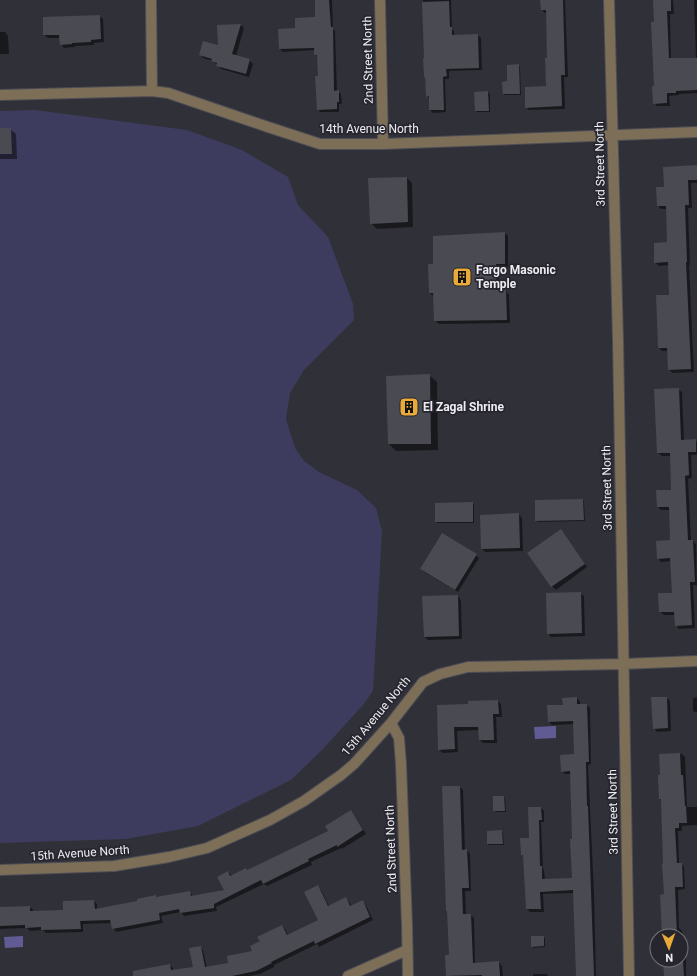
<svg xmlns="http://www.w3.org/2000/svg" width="697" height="976" viewBox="0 0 697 976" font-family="Roboto,sans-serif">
<rect width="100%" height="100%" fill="#303038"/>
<path fill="#3e3c5e" d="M35 110 187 130 242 150 288 177 298 205 328 237 353 304 354 320 304 370 290 393 286 419 295 448 304 461 319 472 357 490 376 508 382 531 373 691 363 705 323 749 291 780 198 826 126 839 0 843V111Z"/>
<path fill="#605c93" d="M556 726V738L535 739 534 727Z
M23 936V947L5 948 4 937Z"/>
<path fill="#0007" d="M316 0H332L333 29 335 31 337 91H338L341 94 342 104H339V112H320L318 109 319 77 318 57 315 54V50L283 52 280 49 316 18Z
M423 0H451L452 29 454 31V36L478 35 481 38 482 70 449 71V79H445L446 112 433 113 430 110V99L427 96 425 77Z
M541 0H565L568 77H564L565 109 529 110 526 107 547 87 548 59 547 13H545L542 10Z
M654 0H673L674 14H670L671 59H696L694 0H697V93L679 94V95L669 96 670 106H657L654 103 655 87Z
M99 16 103 19 104 42 94 43V45L75 46V47L64 48 61 44V38H48L44 35V18Z
M241 25 244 28 236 56 249 60 253 64 249 77 221 69 213 61 203 58 200 54 219 47 218 26Z
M0 32H5L8 36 9 54H0Z
M518 65 520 67 521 95H505L504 94 509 82Z
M488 92 490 94V112H477L476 111 475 93Z
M0 129H10L16 134 17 159H0Z
M697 166V183H691L692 208H688L690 265H689L694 372 673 373 669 370V351H662L659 348 670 296 669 265 659 266 655 262 668 243 667 209H661L658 206 665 188Z
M407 178 412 183 413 227 377 229 371 223Z
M505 233 508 236V267L499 268V291H506L509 295 510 323 439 324 435 321 434 297 430 293 434 265Z
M429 375 437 382 438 450 396 451 389 444 387 377Z
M678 389 682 392 684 440H695L697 442V455H691L692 478 688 479 691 541H693L696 544 697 585H693L695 628 679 629 676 625V615H664L660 612 673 593 671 561 661 562 658 558 671 541 670 510H661L658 507 672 491 671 456H662L658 453Z
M583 500 584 501 585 521 538 522 536 520Z
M473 503 474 505V523H437L436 522Z
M519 514 522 518 523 551 485 552 482 549Z
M564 534 587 567 556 590 552 586Z
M476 555 479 558 458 592 424 572 421 569Z
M580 593 584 596 585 636 551 637 548 633Z
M458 596 461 600 462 639 428 640 425 637Z
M697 697V712H695L693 711V698Z
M577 698 580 702V705H587L590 708 591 764 588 765 594 893 596 976H577L574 893 543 894 544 912H530L527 909 524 857 522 854 530 839 541 808 544 811V822H541L543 869 544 870 545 880 573 879 571 774H565L562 771 575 755 574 724 552 725 549 722 564 706Z
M667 698 670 701 671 731 657 732 654 728Z
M498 701 501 704 502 717H496L497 743H483L480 740 479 730 457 731 458 752 443 753 439 750 438 706 469 705Z
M682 754 685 757 687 807H697V825L682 826V831H678L679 864H682L684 867 685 889 678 890 679 928 682 931 684 956 686 958V976H665L664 960H681V936H663L665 895 662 801 660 799 661 776 660 755Z
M460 787 463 790 465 851 467 850 470 854 471 891H465L466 915H471L474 918 475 964 499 962 502 966 503 976H447L446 956H450Z
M504 797 505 798 506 812H496L494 810Z
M350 811 354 815 366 834 342 849 341 848 311 862 312 865 267 886 264 884 216 907 217 911 184 916 181 912 161 916 163 923 116 932 113 928 112 923 83 924V932L46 933 43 930 30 931 27 928 0 929V908L30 907 33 910V912L64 911 94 901 97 904V909L190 892 193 897 225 891 228 872 232 876 247 871 329 832Z
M502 831 503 833 504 845H489L488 844Z
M318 887 321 890 329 906 346 899 349 902 352 907 363 902 366 905 373 920 319 947 317 944 274 965V967L260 974 249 976H139L170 965 173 968V971L194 967 200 947 203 950 207 968 230 964 253 952 261 942 282 926 285 929 288 935 319 920Z
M543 937 545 938V947L533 948 532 946Z
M533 974H547L548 976H533Z"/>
<path fill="#4a4a52" d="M315 0H329L331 27H333L334 91 339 90V102H337V109L317 110 315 76H318L317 55H314V48L279 49 278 29 295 28V18L315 17Z
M540 0H563L565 75H561L562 106 525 108V87L546 86 545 58H547L546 10H541Z
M653 0H671V11H667L669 58H697V90L676 91V93H667V103L653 104 652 86H654L651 22H654Z
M449 1 450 27H452V35L478 34 479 68 446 69 447 76 443 77 444 110H429V96L426 97 425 77H424L423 58H424L422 2Z
M100 15 101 39 91 40V42L72 43V44L60 45 59 35H43V17Z
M241 24 232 54 250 59 246 74 216 66 217 63 211 61 212 59 199 55 203 41 218 45 217 25Z
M519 64 520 94H503L502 82 507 81V65Z
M488 91 489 111H475L474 92Z
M0 128H11L12 154H0Z
M697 165V180H688L689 205H685L687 262H686L691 369 668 370 667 348H658L656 295H669L668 262 654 263V243L667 242 666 206H657L656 187H664L663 167Z
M407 177 408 222 370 224 368 178Z
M505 232V264H496V290H506L507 320 434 321 433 293H429L428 264H433V236Z
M430 374 431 444H388L386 376Z
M679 388 681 440 696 439V452H688L689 475 685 476 688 540H693L695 582H690L692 625 675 626 674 612H659L658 593H672L670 558 657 559 656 541 670 540 669 507H657L656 490H671L670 453H657L654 389Z
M583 499 584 520 535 521V500Z
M473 502V522H435V503Z
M519 513 520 548 481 549 480 515Z
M561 529 585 564 551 587 527 553Z
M442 533 477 554 455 590 420 569Z
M581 592 582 633 547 634 546 593Z
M458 595 459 636 424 637 422 596Z
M577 697V704H587L589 762H586L587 806H588L594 976H576L573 890 540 892 541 909H526L523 855H521L520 838H529L528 807H541L542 820H539L540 866H542V879L572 878 570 839H572L570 771 561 772 560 755 574 754 573 721 548 722 547 705H563L562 698Z
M651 697H667L668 728 653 729Z
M498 700 499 714H493L494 740H479L478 727H454L455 749 438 750 437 705 468 704V701Z
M680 753 681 775H683L685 806H686L687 823H679V828H675L677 863H682L683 887H675L677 936H662L660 895 664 894 662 864H663L661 799H659L658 775H660L659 754Z
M442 786H460L462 850 467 849 469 888H462L463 914H471L473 963 499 961 500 976H482V975L446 976 445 955H449L447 911H446Z
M493 796H504L505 811H493Z
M351 810 363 830 337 847V845L308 859 309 861 263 884 261 880 214 904V908L180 913 179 909 159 913 160 920 112 929 110 920 80 921 81 929 41 930V927L25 928V925L0 926V907L30 906V911L63 910V901L94 900 95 909 137 901V899L156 895V897L190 891 191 896 224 890 217 877 228 871 230 876 246 868 247 870 328 831 325 826Z
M502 830 503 844H487V831Z
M318 885 328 906 346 897 350 906 363 900 370 917 315 944 314 941 271 962 272 963 256 971 232 976H133V971L170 964 171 970 193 967 189 948 201 946 205 967 228 963 227 956 252 951 250 946 260 941 257 937 282 925 287 935 318 920 304 892Z
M531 936H544V946L531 947Z
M663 960H683L684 976H664Z"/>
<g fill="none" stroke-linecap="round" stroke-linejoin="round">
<g stroke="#4e4e56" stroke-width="12">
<path id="street" d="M151 0 152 91
M380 0 383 144
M609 0 618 340 629 976
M0 95 152 91 168 93 268 127 320 144H383L697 132
M391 723 399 738 401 764 407 925 408 976
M0 870 114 866 169 857 207 848 270 820 304 801 341 775 354 764 391 723 423 682 440 674 468 667 623 664 697 661
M348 976 407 950"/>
</g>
<use href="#street" stroke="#7d6e57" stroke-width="10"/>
</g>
<defs>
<g id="building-square" transform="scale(1)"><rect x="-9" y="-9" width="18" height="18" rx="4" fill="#eaaa39" stroke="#27262e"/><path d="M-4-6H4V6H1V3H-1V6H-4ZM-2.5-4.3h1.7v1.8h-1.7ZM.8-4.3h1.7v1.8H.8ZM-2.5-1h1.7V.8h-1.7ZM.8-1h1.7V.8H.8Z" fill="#111"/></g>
</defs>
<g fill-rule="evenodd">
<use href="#building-square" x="462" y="277"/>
<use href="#building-square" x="409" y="407"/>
</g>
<g text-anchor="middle" stroke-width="3.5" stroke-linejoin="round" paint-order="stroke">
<g font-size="12" fill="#ececf2" stroke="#27262e">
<text transform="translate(368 60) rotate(-91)" y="4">2nd Street North</text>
<text x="369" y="133">14th Avenue North</text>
<text transform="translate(600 164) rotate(-91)" y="4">3rd Street North</text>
<text transform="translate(607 488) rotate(-91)" y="4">3rd Street North</text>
<text transform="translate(376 716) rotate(-50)" y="4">15th Avenue North</text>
<text transform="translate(613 812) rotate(-91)" y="4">3rd Street North</text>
<text transform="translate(391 849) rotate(-92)" y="4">2nd Street North</text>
<text transform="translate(80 853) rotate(-4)" y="4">15th Avenue North</text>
</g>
<g font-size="12" font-weight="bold" fill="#ececf2" stroke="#27262e" text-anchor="start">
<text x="476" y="274">Fargo Masonic<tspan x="476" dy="14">Temple</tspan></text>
<text x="423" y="411">El Zagal Shrine</text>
</g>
</g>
<g transform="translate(669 948) rotate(178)"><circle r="19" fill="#27262e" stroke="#76757c"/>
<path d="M0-3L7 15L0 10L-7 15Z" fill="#eaaa39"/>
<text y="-6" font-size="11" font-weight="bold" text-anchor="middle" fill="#ececf2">N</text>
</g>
</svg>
